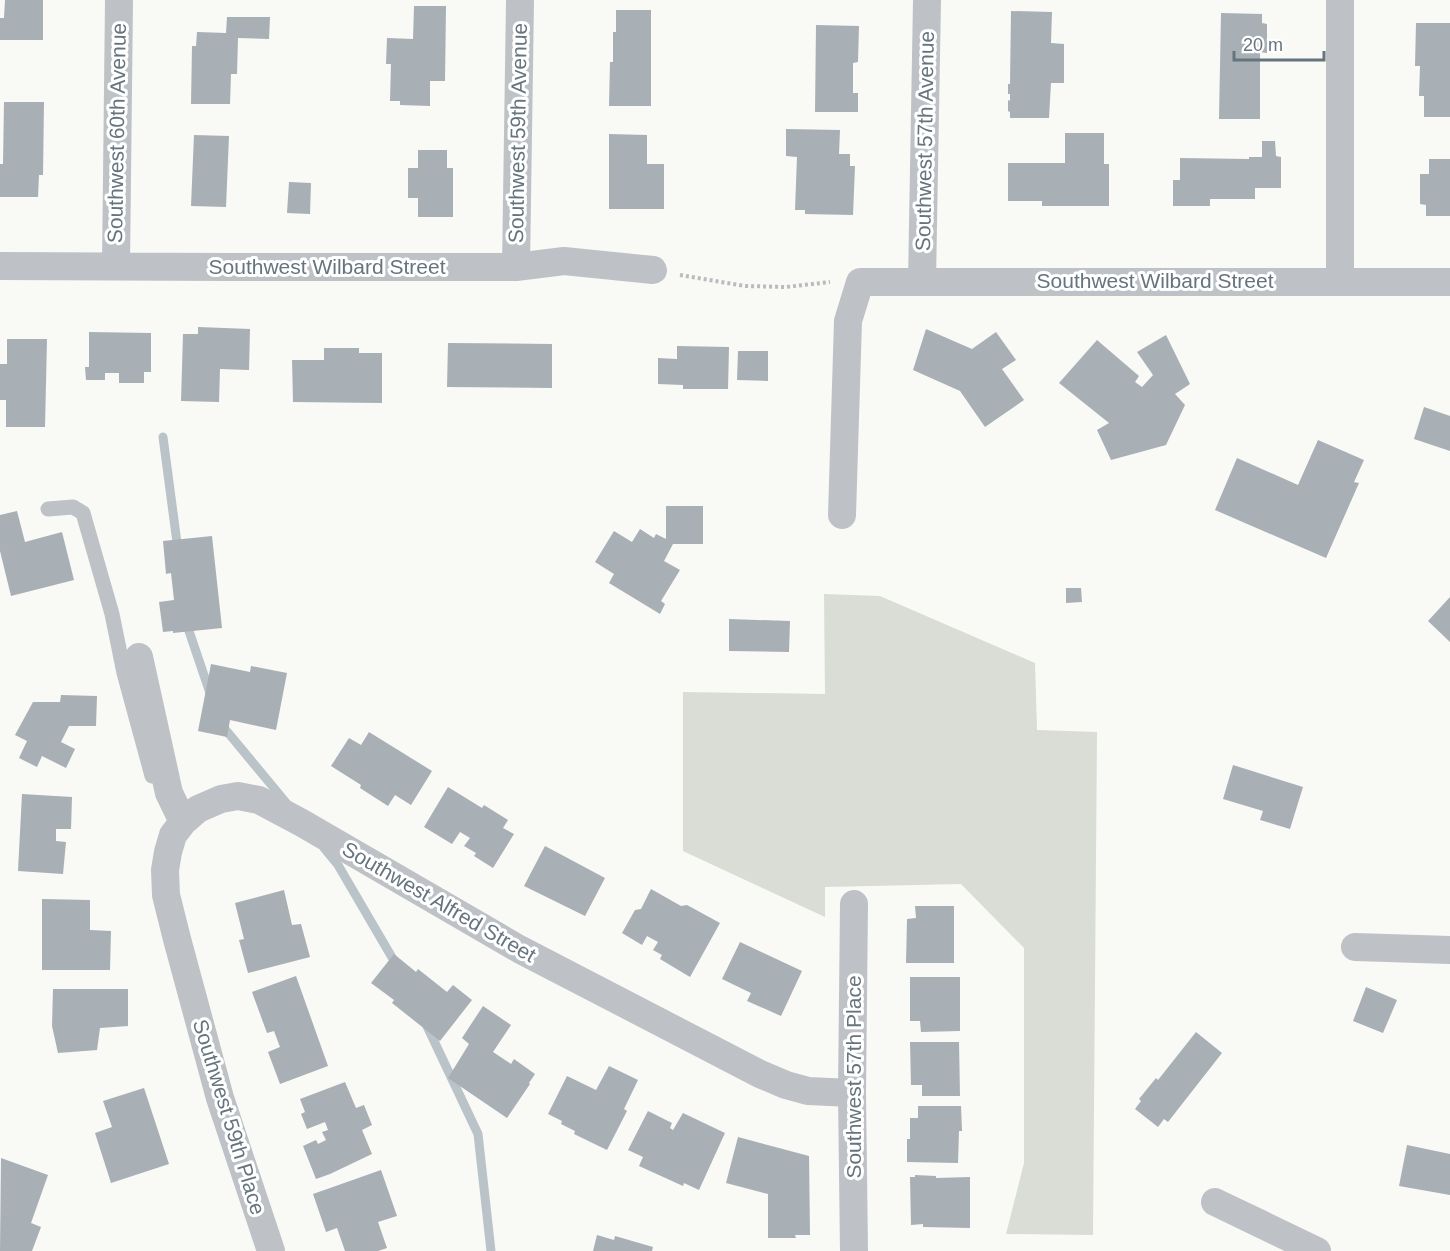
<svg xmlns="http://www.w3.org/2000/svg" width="1450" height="1251" viewBox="0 0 1450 1251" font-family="Arial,sans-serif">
<rect width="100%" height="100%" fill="#f9f9f6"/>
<path fill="#d9ddd6" d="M824 594 880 596 1035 663 1037 730 1097 732 1093 1235 1006 1234 1024 1163V948L961 884 825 887V917L683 851V692L825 694Z"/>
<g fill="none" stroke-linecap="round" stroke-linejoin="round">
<path stroke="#bac4c8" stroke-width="9" d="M163 437 178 550
M188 620 189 631 211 696
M220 723 288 805
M324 848 338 865 397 966
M426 1024 478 1134 491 1251"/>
</g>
<path fill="#a8afb5" d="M5 0H43V40H0V18H4Z
M414 6H446L445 81H430V106L400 105V101H390L391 64H386L387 38 413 39Z
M616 10H651V106H609L610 62H613V32H616Z
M1011 11 1052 12 1051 43 1064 44V83H1051L1049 118H1010V112L1008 111V100L1010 101V94H1008V84H1010Z
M1221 13 1262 14V23L1267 24V53L1260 52V119H1219Z
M227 17H270L269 39 238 38 237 74H231L230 104H191L192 46H196L197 32 226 33Z
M1416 23H1450V117H1424V96H1419L1420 66H1415Z
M816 25 859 26 858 62 853 63V93H858V112H815Z
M4 102H44L43 175H39L38 197H0V164H3Z
M786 129 840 130 839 154H850V166H855L853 215 805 214V210H795L797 157 786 156Z
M1065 133H1104V164H1109V206H1042V201H1008V163H1065Z
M609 134 647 135V164H664V209H609Z
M194 135 229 136 226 207 191 206Z
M1262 141H1275L1276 156 1281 157V188H1255V199H1210V206H1173V180H1180V158L1249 159V157H1262Z
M418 150H447V168H453V217H418V198H408V168H418Z
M1429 159H1450V216H1426V205L1420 204V174H1429Z
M289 182 311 183 310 214 287 213Z
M198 327 250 329 249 370 220 369 219 402 181 401 183 334H198Z
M926 329 972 349 996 332 1016 360 1002 369 1024 400 985 427 960 391 913 370Z
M89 332 151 333V372H144V383H119V373H105V380H86L85 367H89Z
M1166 335 1190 384 1175 394 1185 405 1166 445 1111 460 1097 430 1109 423 1059 383 1097 340 1139 376 1135 382 1142 387 1153 375 1137 352Z
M7 339H47L45 427H6V400H0V364H7Z
M448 343 552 344V388L447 387Z
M677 346 729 347 728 389H683V385L658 384V358L677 359Z
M324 348H359V353H382V403L293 402 292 360H324Z
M738 351H768V381L737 380Z
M1424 407 1450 416V451L1414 439Z
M1318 440 1364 460 1354 482 1359 483 1326 558 1215 510 1237 458 1298 485Z
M666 506H703V544H673L664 561 680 570 661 601 665 604 660 614 609 583 614 574 595 562 614 531 632 542 640 529 654 538 656 534 666 539Z
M17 511 25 542 62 532 74 580 11 596 0 551V515Z
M212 536 222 628 173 633V631L163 632 159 602 174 600 171 573 166 574 163 541Z
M1066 588H1081L1082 602 1066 603Z
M1450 597V642L1428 621Z
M729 619 790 621 789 652 729 651Z
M211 664 250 672 251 666 287 673 276 730 230 720 227 737 198 731Z
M61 695 97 696 96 726H69L61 742 75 749 66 768 42 756 37 767 19 758 27 741 15 735 33 702H60Z
M369 732 432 771 411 805 395 795 388 806 360 788 361 785 331 766 349 738 361 745Z
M1233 765 1303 787 1290 829 1260 820 1263 811 1223 799Z
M448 787 482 808 484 805 508 820 503 828 514 834 493 868 474 856 476 853 464 846 470 838 460 832 452 844 424 827Z
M22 794 72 797 71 829H56V841L66 842 63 874 18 871Z
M545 846 605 878 585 916 524 886Z
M651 889 681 906 687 905 720 923 690 977 660 959 662 955 653 950 658 942 647 936 642 945 622 933 635 910 641 909Z
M284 890 292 925 301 924 310 957 248 973 239 940 244 939 235 903Z
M42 899 90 900V930L111 931 110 970H42Z
M915 906H954V963H906L907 919 916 918Z
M740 942 802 971 781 1016 747 1001 751 993 722 979Z
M394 954 416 972 418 969 447 992 453 985 472 1000 440 1041 392 1003 394 1000 371 983Z
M296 976 328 1066 280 1084 268 1052 280 1047 274 1031 267 1033 252 992Z
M910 977H960V1031L921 1032 920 1021H910Z
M1366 987 1397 1000 1383 1033 1353 1021Z
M53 989H128V1026L100 1028 97 1050 58 1053 52 1026Z
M483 1006 511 1025 493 1052 511 1064 514 1059 535 1074 529 1083 530 1084 507 1118 448 1078 469 1044 462 1038Z
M1196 1032 1222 1053 1168 1122 1164 1119 1158 1127 1135 1109 1141 1101 1139 1099 1156 1078 1158 1080Z
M910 1042H959L960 1096H922V1085H911Z
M609 1066 638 1080 624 1109 627 1111 607 1150 574 1134 575 1131 561 1124 562 1121 548 1114 567 1076 596 1090Z
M345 1082 356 1108 364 1105 372 1125 362 1130 372 1154 330 1174 316 1179 303 1146 316 1140 318 1144 326 1140 322 1132 328 1130 325 1122 307 1129 301 1114 305 1112 300 1099Z
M144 1088 169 1164 111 1183 95 1133 112 1127 103 1101Z
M918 1106H961L962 1131H959L958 1163 907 1162V1139H910V1118H918Z
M648 1111 672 1123 670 1128 673 1130 683 1113 725 1133 699 1190 684 1183 683 1186 639 1166 643 1157 628 1150Z
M738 1137 809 1156 810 1235H795L796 1238H768V1194L726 1183Z
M1407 1145 1450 1154V1195L1399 1186Z
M1 1158 48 1175 31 1223 41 1227 32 1251H0Z
M381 1170 397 1216 378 1222 387 1248 378 1251H345L337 1228 326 1232 313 1194Z
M915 1175 936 1176V1178L970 1177V1228L923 1227V1224L911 1225 910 1177H915Z
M597 1235 614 1240 615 1236 653 1247 652 1251H593Z"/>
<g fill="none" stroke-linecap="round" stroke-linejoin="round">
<path stroke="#b9bcbe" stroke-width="4" stroke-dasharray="3 3" stroke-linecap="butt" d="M680 275 745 286 786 287 830 282"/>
<path stroke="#bec2c6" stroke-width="15" d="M48 509 73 507 83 513 112 614 124 673 152 776"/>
<path stroke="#bec2c6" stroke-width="28" d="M0 266 226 267H516L564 261 653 270
M116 266 119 0
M516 267 520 0
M1340 281V0
M922 282 927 0
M842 515 848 321 860 282H1450
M139 657 169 793 183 822
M854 904 852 1093 854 1251
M1355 947 1450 950
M1215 1202 1317 1251
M271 1251 220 1098 177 939 166 895 165 870 168 852 173 835 183 822 198 809 221 799 238 796 259 800 302 823 519 949 760 1074 786 1085 808 1091 852 1093"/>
</g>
<g text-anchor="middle" stroke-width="6" stroke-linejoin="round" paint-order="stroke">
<g font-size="21" fill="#66747e" stroke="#fff">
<text transform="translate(117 133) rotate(-89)" y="7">Southwest 60th Avenue</text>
<text transform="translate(518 133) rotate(-89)" y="7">Southwest 59th Avenue</text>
<text transform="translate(925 141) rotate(-89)" y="7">Southwest 57th Avenue</text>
<text x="327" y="274">Southwest Wilbard Street</text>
<text x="1155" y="288">Southwest Wilbard Street</text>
<text transform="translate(439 902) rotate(30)" y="7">Southwest Alfred Street</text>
<text transform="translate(854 1077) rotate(-90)" y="7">Southwest 57th Place</text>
<text transform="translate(229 1117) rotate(73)" y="7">Southwest 59th Place</text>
</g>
</g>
<path d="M1234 51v9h90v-9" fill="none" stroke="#66747e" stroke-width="3"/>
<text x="1243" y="51" font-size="18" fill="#66747e" stroke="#ffffff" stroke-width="4.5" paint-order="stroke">20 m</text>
</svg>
